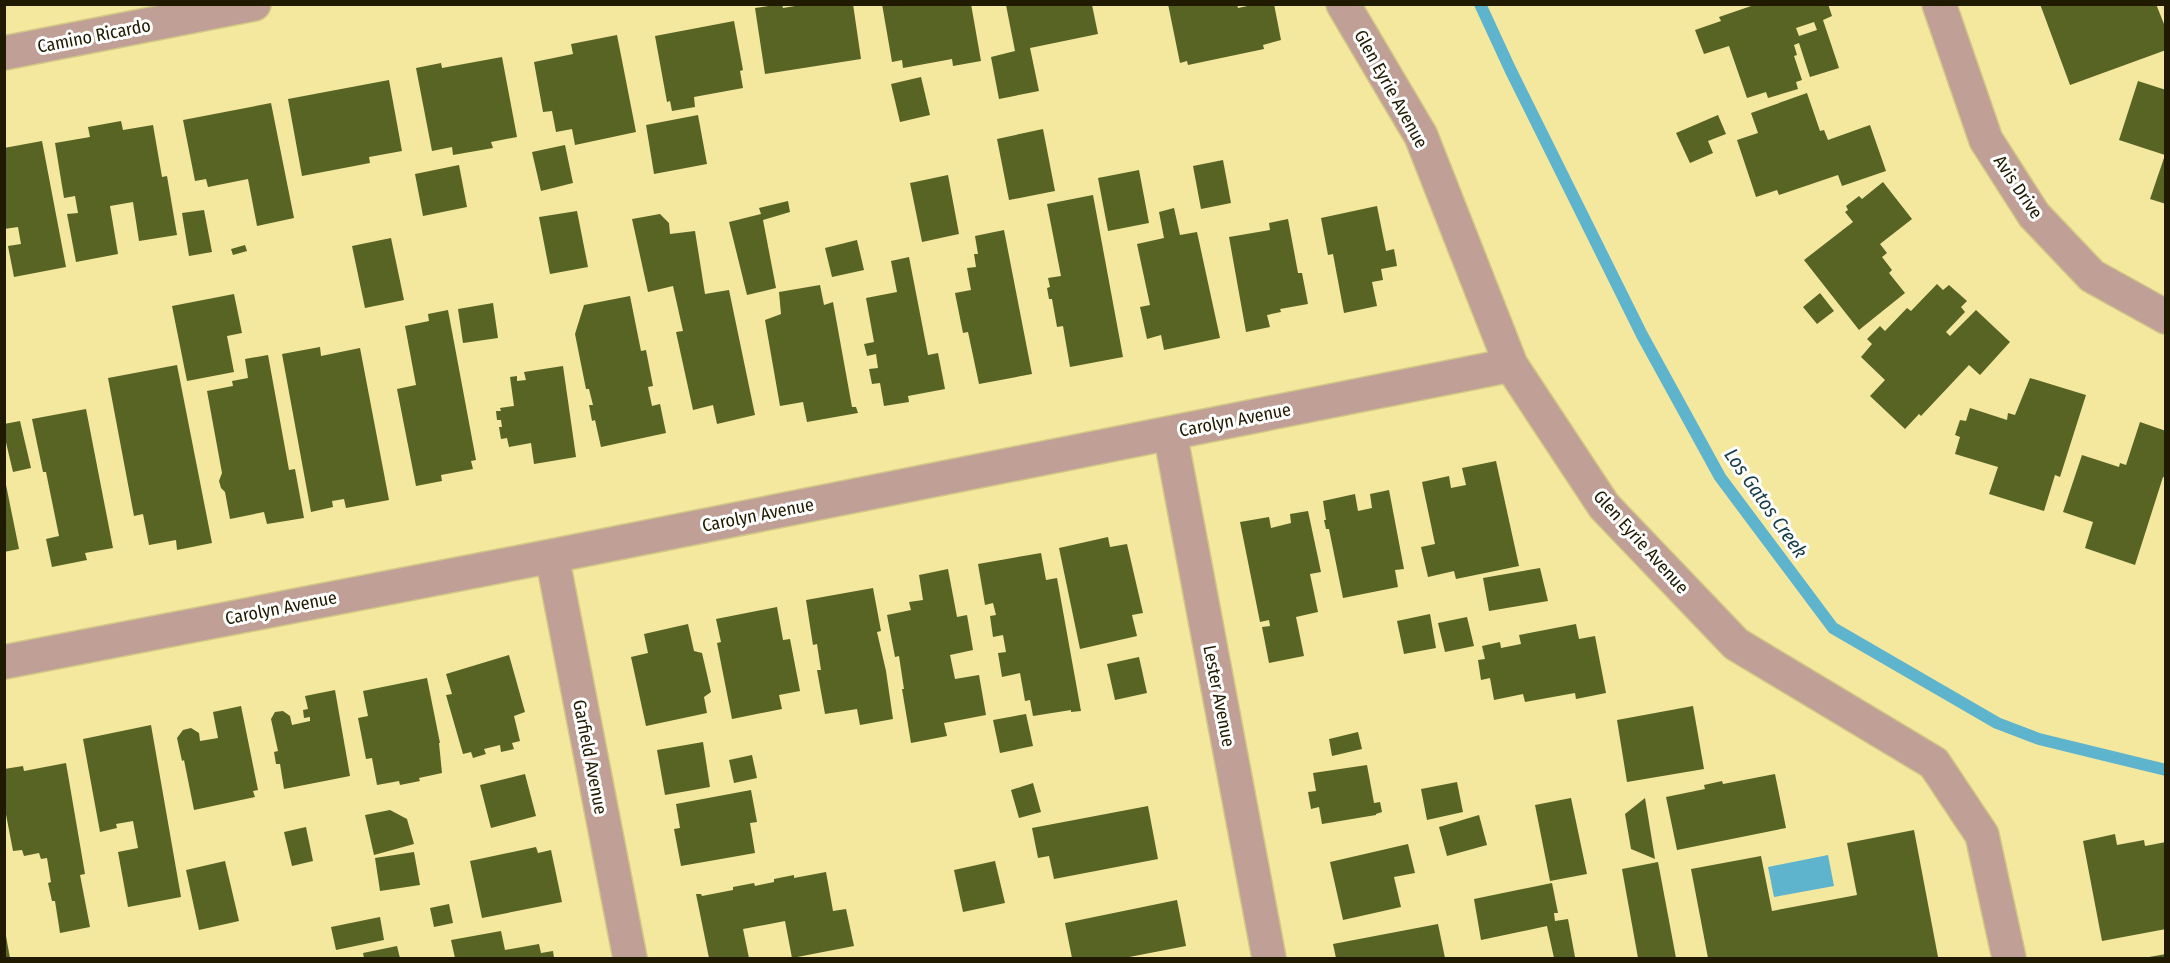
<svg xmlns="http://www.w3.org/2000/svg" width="2170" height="963" viewBox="0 0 2170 963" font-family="'Fira Sans Condensed',sans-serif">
<rect width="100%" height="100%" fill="#f4e89f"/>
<path fill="#5fb4cd" d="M1828 855 1834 886 1774 897 1768 867Z"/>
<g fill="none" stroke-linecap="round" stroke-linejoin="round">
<path stroke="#5fb4cd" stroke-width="12" d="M1480 4 1510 69 1642 335 1720 477 1833 628 1997 723 2039 739 2166 770"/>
</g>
<path fill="#576424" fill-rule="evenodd" d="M782 4 783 8 807 4H853L861 59 765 74 755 8Z
M882 4H971L981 61 953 66 952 59 903 68 902 60 892 62Z
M1168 4H1237L1238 8 1257 4H1274L1281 40 1263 45 1264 49 1188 65 1187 61 1180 63Z
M1757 4H1828L1832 16 1823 20 1839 68 1810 77 1799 43 1794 45 1797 55 1794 56 1802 80 1796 82 1798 89 1768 98 1766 92 1747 98 1729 46 1704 54 1695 30 1721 21 1719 17ZM1814 22 1817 30 1799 36 1796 28Z
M2040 4H2156L2166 29V50L2070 85Z
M1006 5H1092L1098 34 1030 48 1039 91 999 99 991 57 1015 51Z
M734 21 743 70 740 71 743 88 694 97 695 107 672 111 670 101 667 102 655 36Z
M617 35 636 132 575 145 572 129 556 132 552 111 543 112 534 62 573 54 571 44Z
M502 57 517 137 491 142 493 148 453 155 452 147 432 151 416 68 441 63 442 68Z
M921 77 930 115 900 122 891 84Z
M389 80 402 151 369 157 370 163 302 176 288 99Z
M2138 81 2166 90V204L2150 199 2165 155 2119 140Z
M1807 93 1820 131 1824 130 1828 140 1870 125 1886 171 1842 186 1838 175 1779 195 1777 190 1756 197 1737 140 1758 133 1751 113Z
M271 103 294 218 257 226 248 179 208 187 206 179 195 181 183 120Z
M698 115 707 164 654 174 646 125Z
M1718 115 1726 134 1708 141 1713 153 1690 163 1676 133Z
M121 121 123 130 153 125 162 177 167 176 177 235 139 241 133 202 110 206 118 254 76 262 67 214 78 213 75 196 64 198 55 143 90 137 88 127Z
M1043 129 1055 191 1009 200 997 139Z
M42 141 66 267 14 277 8 246 21 244 18 227 4 229V148Z
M565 145 573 183 541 191 532 152Z
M1223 160 1231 203 1201 209 1193 166Z
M459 165 467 207 423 216 415 174Z
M1139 170 1149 223 1108 231 1098 178Z
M948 175 959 234 922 242 910 183Z
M1883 182 1912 219 1880 244 1887 253 1882 257 1892 270 1889 273 1905 293 1859 330 1804 260 1853 222 1845 212 1848 210 1846 206 1859 196 1862 199Z
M1093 195 1123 357 1070 367 1063 326 1057 327 1052 299H1049L1047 288 1050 287 1048 278 1061 276 1047 204Z
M788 201 790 212 763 220 776 288 747 295 729 222 761 214 759 208Z
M1377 206 1386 251 1394 249 1397 266 1381 269 1383 280 1372 282 1377 306 1344 313 1333 254 1328 255 1321 218Z
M1174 208 1180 235 1197 232 1220 338 1164 350 1161 335 1147 339 1140 307 1150 305 1137 244 1164 238 1159 212Z
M204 210 212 252 189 256 182 213Z
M577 211 588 267 550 274 539 217Z
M660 214 669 223 670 234 695 231 705 294 729 290 755 415 717 424 713 405 693 410 676 332 683 331 673 286 648 292 632 219Z
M1288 219 1298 273H1302L1308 304 1280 309 1281 312 1267 315 1270 327 1246 332 1229 237 1270 230 1269 223Z
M1004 230 1032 374 979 384 968 332 963 333 955 293 971 290 967 268 976 267 974 254H978L975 236Z
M391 238 404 300 365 308 352 246Z
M857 240 864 270 832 277 825 248Z
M245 245 247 251 233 255 231 249Z
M909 257 928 355 938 353 945 389 908 396 909 402 884 406 880 383 872 384 869 369 878 368 876 354 867 356 864 344 874 342 866 298 897 292 891 261Z
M1937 284 1943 290 1949 285 1967 301 1961 307 1965 312 1946 332 1950 336 1976 310 2010 342 1980 375 1969 365 1921 416 1919 414 1905 429 1870 396 1885 380 1861 357 1872 344 1867 339 1880 326 1885 331 1907 308 1911 311Z
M820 285 824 305 833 302 852 407H856L858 413 807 422 803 402 780 406 765 320 781 314 779 292Z
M1820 293 1834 311 1817 324 1803 307Z
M234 294 242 333 227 336 234 372 187 381 172 306Z
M630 296 641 351 646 350 653 386 648 387 652 406 660 404 666 433 601 447 595 420 592 421 589 405H593L589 389H586L575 334 584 305Z
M493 303 498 338 463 343 458 309Z
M448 310 476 460 471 461 473 469 441 475 442 481 416 486 397 389 416 385 405 326 429 321 428 314Z
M320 347 321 356 360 348 389 500 346 508 344 499 332 501 333 507 311 512 282 354Z
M268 355 289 470 295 469 304 518 267 524 264 512 230 519 225 492 221 488 219 481 222 473 207 391 233 386 232 381 248 378 245 359Z
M177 365 212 543 177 550 176 540 149 545 143 514 134 516 108 378Z
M563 366 576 457 534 464 531 443 509 447 507 438 501 439 499 427H502L501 420H497L496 411H501L500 408 514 406 510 377 517 376V381L526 380 524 372Z
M2030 378 2086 395 2060 477 2055 475 2044 511 1989 494 1998 467 1955 454 1960 437 1955 435 1960 420 1966 421 1970 408 2007 420 2008 413 2015 415Z
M86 409 113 548 85 553 87 560 52 567 46 539 59 536 46 472H43L32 419Z
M20 421 31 468 13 472 4 434V424Z
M2140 422 2166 431V478L2163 477 2135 565 2085 548 2093 522 2063 512 2082 455 2119 467 2120 463 2126 465Z
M1496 461 1519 566 1456 579 1454 571 1428 577 1421 547 1435 544 1422 482 1449 476 1451 488 1466 485 1462 468Z
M4 475 19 549 4 552Z
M1389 490 1404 569 1395 570 1398 587 1343 598 1329 529H1326L1324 520H1326L1323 501 1355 494 1358 511 1372 508 1370 494Z
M1308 511 1321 572 1310 574 1318 612 1296 617 1304 656 1269 663 1262 627 1270 626 1269 620 1260 622 1240 522 1269 517 1271 528 1291 523 1290 514Z
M1108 537 1110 547 1127 544 1143 613 1132 615 1137 636 1080 649 1059 548Z
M1041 553 1046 580 1057 578 1081 711 1071 712V710L1033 716 1030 700 1025 701 1020 673 1002 677 998 653 1006 652 1003 635 993 637 990 616 996 615 993 603 985 605 978 564Z
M1540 568 1548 601 1489 611 1483 578Z
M948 569 957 617 967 615 973 650 950 655 955 679 979 675 986 715 944 723 947 736 911 743 902 689H904L899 656 895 657 887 615 911 610 909 602 923 600 919 575Z
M873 588 881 631 877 632 886 671 893 719 860 725 857 709 825 714 817 670H821L817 644 813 645 806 600Z
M777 607 783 640 790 639 800 691 779 695 782 709 732 719 717 643 721 642 716 619Z
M1430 614 1436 648 1404 654 1397 621Z
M1467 617 1474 646 1445 652 1438 623Z
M688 624 694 651 702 653 711 692 704 697 707 713 646 726 631 657 648 653 644 634Z
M1576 624 1579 639 1595 636 1606 693 1576 699 1575 693 1525 702 1523 694 1494 700 1490 678 1481 680 1478 660 1485 659 1482 646 1500 642 1501 648 1521 644 1519 635Z
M509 655 525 712 514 716 520 741 512 743 514 749 501 752 500 745 484 749 486 754 473 758 471 752 463 754 446 695 452 694 446 674Z
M1139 657 1147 693 1115 700 1107 664Z
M427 678 440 743H439L442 773 419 778 420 781 400 785 399 781 377 785 372 758 366 759 358 718 368 716 363 691Z
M335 690 350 776 284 789 280 764H276L274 752 278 751 271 719 275 712 283 711 290 716 292 725 310 721V717L304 718 303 710 308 709 305 696Z
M241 706 258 790 253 791 255 797 194 810 184 760 182 761 177 738 183 730 191 728 199 733 200 741 218 738 213 712Z
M1693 706 1704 769 1627 782 1617 720Z
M1026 714 1033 746 1000 753 993 720Z
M151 725 181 897 128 907 118 852 138 848 133 821 116 824 117 828 100 832 83 739Z
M1358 732 1362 749 1332 756 1329 739Z
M703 742 710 787 665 795 657 750Z
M752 755 757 778 734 783 729 760Z
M66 763 85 874 80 875 90 927 60 933 55 901H52L48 883 51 882 47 858 41 859 39 853 24 856 22 850 13 851 4 804V769L23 766 24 771Z
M1367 765 1374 803 1380 802 1382 812 1376 814V815L1322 824 1319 807 1311 809 1308 792 1316 791 1313 773Z
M525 774 536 816 491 828 480 785Z
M1775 774 1786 828 1677 850 1666 797 1705 789 1704 785 1722 781 1723 784Z
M1457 782 1463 812 1427 820 1421 789Z
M1033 783 1041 812 1019 818 1011 790Z
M751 790 757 822 750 823 755 853 681 866 674 829 680 828 676 804Z
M1571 798 1587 874 1550 881 1535 805Z
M1645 798 1655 859 1631 849 1625 814Z
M1148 806 1158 859 1054 879 1049 856 1038 858 1032 828Z
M390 810 407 819 414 844 374 855 365 815Z
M1479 815 1487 845 1447 856 1439 827Z
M306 827 313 861 292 866 284 832Z
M1914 830 1938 957 1929 958H1708L1691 869 1761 856 1772 911 1857 895 1847 843Z
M2115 834 2117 845 2144 840 2145 846 2166 842V929L2102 941 2083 841Z
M1408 844 1415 873 1394 877 1401 907 1343 920 1330 862Z
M536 847 538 853 551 850 562 902 482 918 470 861Z
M414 852 420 885 380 891 375 858Z
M225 861 239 921 199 930 186 870Z
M995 861 1005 903 963 912 954 870Z
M1658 862 1676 958H1638L1622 869Z
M826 872 833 911 846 909 854 946 792 958 785 921 743 929 749 958H709L696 894H701L702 896 733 890V887L754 883 755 886 774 882V879L794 875V878Z
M1552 883 1558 913H1554L1555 921 1568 919 1575 957 1554 958 1547 926 1481 940 1474 899Z
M1177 900 1186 946 1124 958H1072L1065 923Z
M449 904 453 923 434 927 430 908Z
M380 917 384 940 336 950 331 927Z
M1438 924 1445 958H1336L1333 944Z
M501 931 505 950 539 944 541 953 553 951 554 958H455L451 940Z
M4 936H6L10 958H4Z
M397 946 400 958H364L363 953Z
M2166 954V958H2150L2149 957Z"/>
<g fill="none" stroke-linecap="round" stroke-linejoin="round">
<g stroke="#d2c786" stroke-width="36">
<path id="minor" d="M1343 4 1421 136 1511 365 1604 506 1736 644 1934 763 1982 835 2009 958
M1939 4 1986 140 2034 215 2092 276 2166 317
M4 53 254 4
M1170 433 1269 958
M552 556 630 958
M4 662 552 556 1511 365"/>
</g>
<use href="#minor" stroke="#c0a096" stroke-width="33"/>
</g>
<g text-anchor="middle" stroke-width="6" stroke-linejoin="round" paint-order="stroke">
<g font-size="18" fill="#1f1a00" stroke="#fff">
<text transform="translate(94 36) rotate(-11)" y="6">Camino Ricardo</text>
<text transform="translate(1391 89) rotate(61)" y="6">Glen Eyrie Avenue</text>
<text transform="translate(2018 187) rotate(56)" y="6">Avis Drive</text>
<text transform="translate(1235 420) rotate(-11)" y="6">Carolyn Avenue</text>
<text transform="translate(758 515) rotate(-11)" y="6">Carolyn Avenue</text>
<text transform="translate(1641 542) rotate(48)" y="6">Glen Eyrie Avenue</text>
<text transform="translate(281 608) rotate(-11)" y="6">Carolyn Avenue</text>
<text transform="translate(1219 696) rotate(79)" y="6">Lester Avenue</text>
<text transform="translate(590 757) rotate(79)" y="6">Garfield Avenue</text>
</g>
<g font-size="20" font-style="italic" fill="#153c47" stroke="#fff">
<text transform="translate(1766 503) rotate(55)" y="7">Los Gatos Creek</text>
</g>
</g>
<rect width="2170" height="963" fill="none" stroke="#1f1a00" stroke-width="12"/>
</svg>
